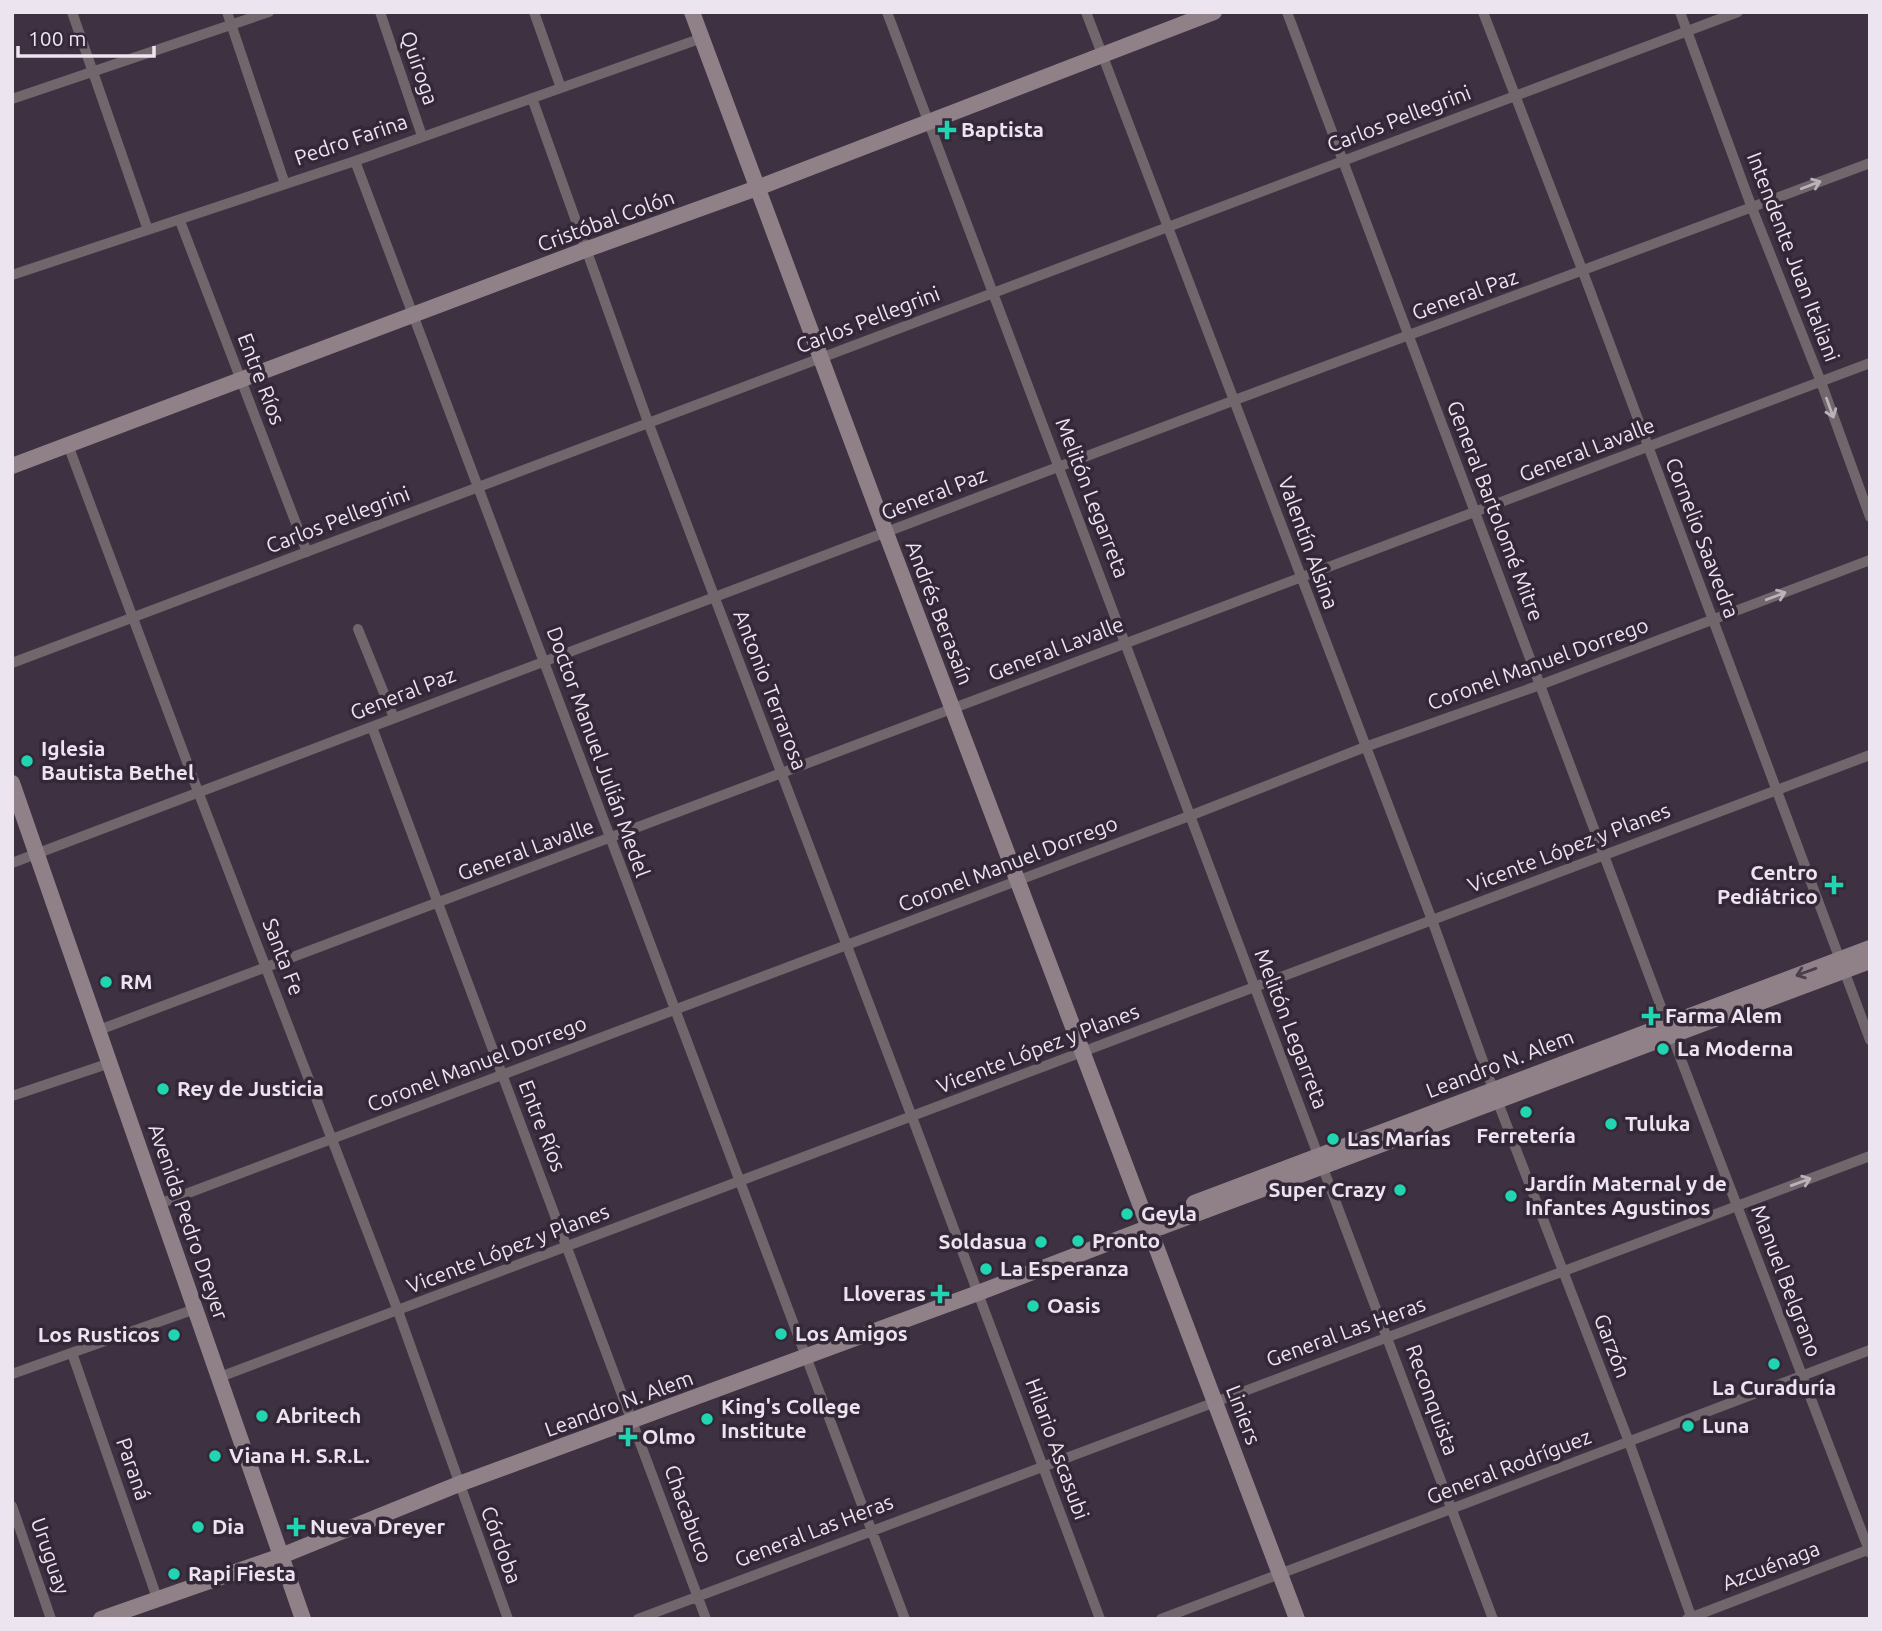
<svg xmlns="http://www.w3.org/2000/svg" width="1882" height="1631" viewBox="0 0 1882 1631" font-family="Ubuntu,sans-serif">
<rect width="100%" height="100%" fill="#3e3142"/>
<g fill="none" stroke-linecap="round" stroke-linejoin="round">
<path stroke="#70666b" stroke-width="10" d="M72 12 148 230
M227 12 285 184
M380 12 422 136
M534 12 561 88
M887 12 1493 1619
M1086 12 1432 920 1497 1100 1629 1442 1692 1619
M1287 12 1667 1023 1870 1553
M1483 12 1583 272 1870 1040
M1680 12 1752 208 1821 382 1870 517
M532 98 648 422 912 1117 1100 1619
M12 99 269 12
M355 161 905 1619
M180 221 307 552
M12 275 355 161 702 38
M68 445 199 794 398 1311 508 1619
M358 629 394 718
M12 663 1738 12
M372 727 706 1619
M12 863 1235 400 1870 163
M99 1030 1870 363
M12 1096 110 1063
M159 1204 1192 815 1365 747 1540 685 1870 560
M72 1353 157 1598
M12 1374 195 1309
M220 1377 1870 755
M12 1506 51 1619
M638 1619 1870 1156
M1161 1619 1870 1350
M1687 1619 1870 1549"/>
<path stroke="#908088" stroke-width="16" d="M692 12 886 533 1297 1619
M12 466 585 250 757 188 1214 12
M12 783 303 1619
M1194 1203 1870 948
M101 1619 281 1556 459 1484 978 1293 1150 1227H1161L1870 961"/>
</g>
<defs><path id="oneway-shaft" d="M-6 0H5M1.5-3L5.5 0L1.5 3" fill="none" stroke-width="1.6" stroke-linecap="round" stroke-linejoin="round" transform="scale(1.75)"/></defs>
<g stroke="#bab2ba">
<use href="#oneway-shaft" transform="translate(1811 185) rotate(-21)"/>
<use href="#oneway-shaft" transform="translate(1830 408) rotate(70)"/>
<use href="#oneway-shaft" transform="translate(1776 596) rotate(-21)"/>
<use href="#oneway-shaft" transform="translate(1801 1182) rotate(-20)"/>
</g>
<use stroke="#4a3d4c" href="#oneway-shaft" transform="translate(1806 972) rotate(160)"/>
<g fill="#20d5b0" stroke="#332738" stroke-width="2.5">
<path d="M943.5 119.5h7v7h7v7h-7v7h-7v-7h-7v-7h7z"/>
<circle cx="27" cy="761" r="7"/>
<path d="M1830.5 874.5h7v7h7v7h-7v7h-7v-7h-7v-7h7z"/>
<circle cx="106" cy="982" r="7"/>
<path d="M1647.5 1005.5h7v7h7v7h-7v7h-7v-7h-7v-7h7z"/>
<circle cx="1663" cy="1049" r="7"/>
<circle cx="163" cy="1089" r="7"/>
<circle cx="1526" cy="1112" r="7"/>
<circle cx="1611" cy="1124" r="7"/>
<circle cx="1333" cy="1139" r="7"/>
<circle cx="1400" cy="1190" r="7"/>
<circle cx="1511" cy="1196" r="7"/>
<circle cx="1127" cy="1214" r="7"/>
<circle cx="1078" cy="1241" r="7"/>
<circle cx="1041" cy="1242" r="7"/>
<circle cx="986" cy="1269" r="7"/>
<path d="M936.5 1283.5h7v7h7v7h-7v7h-7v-7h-7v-7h7z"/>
<circle cx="1033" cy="1306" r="7"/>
<circle cx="781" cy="1334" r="7"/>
<circle cx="174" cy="1335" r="7"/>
<circle cx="1774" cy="1364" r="7"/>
<circle cx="262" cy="1416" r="7"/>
<circle cx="707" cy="1419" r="7"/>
<circle cx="1688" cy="1426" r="7"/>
<path d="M624.5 1426.5h7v7h7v7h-7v7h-7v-7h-7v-7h7z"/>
<circle cx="215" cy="1456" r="7"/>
<circle cx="198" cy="1527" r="7"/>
<path d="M292.5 1516.5h7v7h7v7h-7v7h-7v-7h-7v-7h7z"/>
<circle cx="174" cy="1574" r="7"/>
</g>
<g text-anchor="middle" stroke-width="7" stroke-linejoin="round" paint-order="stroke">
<g font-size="21" fill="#ece4ef" stroke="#332738">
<text transform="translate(419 68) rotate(71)" y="7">Quiroga</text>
<text transform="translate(1399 119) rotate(-21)" y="7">Carlos Pellegrini</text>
<text transform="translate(351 140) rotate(-19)" y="7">Pedro Farina</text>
<text transform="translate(606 221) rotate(-20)" y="7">Cristóbal Colón</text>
<text transform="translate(1793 257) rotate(69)" y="7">Intendente Juan Italiani</text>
<text transform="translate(1465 295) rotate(-20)" y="7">General Paz</text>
<text transform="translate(868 320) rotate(-21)" y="7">Carlos Pellegrini</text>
<text transform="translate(261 379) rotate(69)" y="7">Entre Ríos</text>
<text transform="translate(1587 450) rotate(-21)" y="7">General Lavalle</text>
<text transform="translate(934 494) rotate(-21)" y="7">General Paz</text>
<text transform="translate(1092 498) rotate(69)" y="7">Melitón Legarreta</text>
<text transform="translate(1495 511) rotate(69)" y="7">General Bartolomé Mitre</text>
<text transform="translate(338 520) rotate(-21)" y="7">Carlos Pellegrini</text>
<text transform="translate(1702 538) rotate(69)" y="7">Cornelio Saavedra</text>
<text transform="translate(1308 543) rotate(70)" y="7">Valentín Alsina</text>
<text transform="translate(939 613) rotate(69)" y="7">Andrés Berasaín</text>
<text transform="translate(1056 649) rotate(-21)" y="7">General Lavalle</text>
<text transform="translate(1538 664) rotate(-20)" y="7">Coronel Manuel Dorrego</text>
<text transform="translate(770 690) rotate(69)" y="7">Antonio Terrarosa</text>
<text transform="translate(403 694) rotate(-21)" y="7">General Paz</text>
<text transform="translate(598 752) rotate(70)" y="7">Doctor Manuel Julián Medel</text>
<text transform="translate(1569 848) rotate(-21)" y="7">Vicente López y Planes</text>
<text transform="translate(526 850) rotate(-20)" y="7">General Lavalle</text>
<text transform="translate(1008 864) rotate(-21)" y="7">Coronel Manuel Dorrego</text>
<text transform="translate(283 957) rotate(69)" y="7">Santa Fe</text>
<text transform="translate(1291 1029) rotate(69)" y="7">Melitón Legarreta</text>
<text transform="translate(1038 1049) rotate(-21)" y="7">Vicente López y Planes</text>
<text transform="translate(477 1064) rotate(-21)" y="7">Coronel Manuel Dorrego</text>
<text transform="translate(1500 1064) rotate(-21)" y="7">Leandro N. Alem</text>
<text transform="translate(542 1126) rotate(69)" y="7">Entre Ríos</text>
<text transform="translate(188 1222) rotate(71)" y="7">Avenida Pedro Dreyer</text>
<text transform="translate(508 1249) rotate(-21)" y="7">Vicente López y Planes</text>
<text transform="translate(1786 1281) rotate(69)" y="7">Manuel Belgrano</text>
<text transform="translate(1346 1332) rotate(-20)" y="7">General Las Heras</text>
<text transform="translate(1612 1346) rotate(69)" y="7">Garzón</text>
<text transform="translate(1432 1400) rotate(70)" y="7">Reconquista</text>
<text transform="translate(619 1404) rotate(-20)" y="7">Leandro N. Alem</text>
<text transform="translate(1243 1415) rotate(69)" y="7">Liniers</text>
<text transform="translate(1057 1449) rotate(70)" y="7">Hilario Ascasubi</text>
<text transform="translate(1509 1467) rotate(-21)" y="7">General Rodríguez</text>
<text transform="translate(133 1469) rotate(71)" y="7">Paraná</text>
<text transform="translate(688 1514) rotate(70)" y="7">Chacabuco</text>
<text transform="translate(814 1531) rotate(-21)" y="7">General Las Heras</text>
<text transform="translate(501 1545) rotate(70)" y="7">Córdoba</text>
<text transform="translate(50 1556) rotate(71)" y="7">Uruguay</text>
<text transform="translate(1771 1566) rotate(-21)" y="7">Azcuénaga</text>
</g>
<g font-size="21" font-weight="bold" fill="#ece4ef" stroke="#332738" text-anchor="start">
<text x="961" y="137">Baptista</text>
<text x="41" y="756">Iglesia<tspan x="41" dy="24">Bautista Bethel</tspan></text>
<text x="1818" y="880" text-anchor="end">Centro<tspan x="1818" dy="24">Pediátrico</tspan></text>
<text x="120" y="989">RM</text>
<text x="1665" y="1023">Farma Alem</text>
<text x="1677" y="1056">La Moderna</text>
<text x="177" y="1096">Rey de Justicia</text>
<text x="1625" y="1131">Tuluka</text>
<text x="1526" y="1143" text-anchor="middle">Ferretería</text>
<text x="1347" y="1146">Las Marías</text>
<text x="1525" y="1191">Jardín Maternal y de<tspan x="1525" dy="24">Infantes Agustinos</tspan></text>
<text x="1386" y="1197" text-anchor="end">Super Crazy</text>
<text x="1141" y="1221">Geyla</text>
<text x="1092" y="1248">Pronto</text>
<text x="1027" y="1249" text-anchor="end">Soldasua</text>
<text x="1000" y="1276">La Esperanza</text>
<text x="926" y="1301" text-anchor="end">Lloveras</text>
<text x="1047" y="1313">Oasis</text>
<text x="795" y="1341">Los Amigos</text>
<text x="160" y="1342" text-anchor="end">Los Rusticos</text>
<text x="1774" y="1395" text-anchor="middle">La Curaduría</text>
<text x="721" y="1414">King's College<tspan x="721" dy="24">Institute</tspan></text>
<text x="276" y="1423">Abritech</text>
<text x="1702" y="1433">Luna</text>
<text x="642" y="1444">Olmo</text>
<text x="229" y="1463">Viana H. S.R.L.</text>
<text x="212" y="1534">Dia</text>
<text x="310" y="1534">Nueva Dreyer</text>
<text x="188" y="1581">Rapi Fiesta</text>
</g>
</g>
<rect width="1882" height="1631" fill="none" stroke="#ece4ef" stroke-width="28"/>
<path d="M18 46v10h136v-10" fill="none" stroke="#ece4ef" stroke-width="3.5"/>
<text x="28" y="46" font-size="21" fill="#ece4ef" stroke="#332738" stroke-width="5" paint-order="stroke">100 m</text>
</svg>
